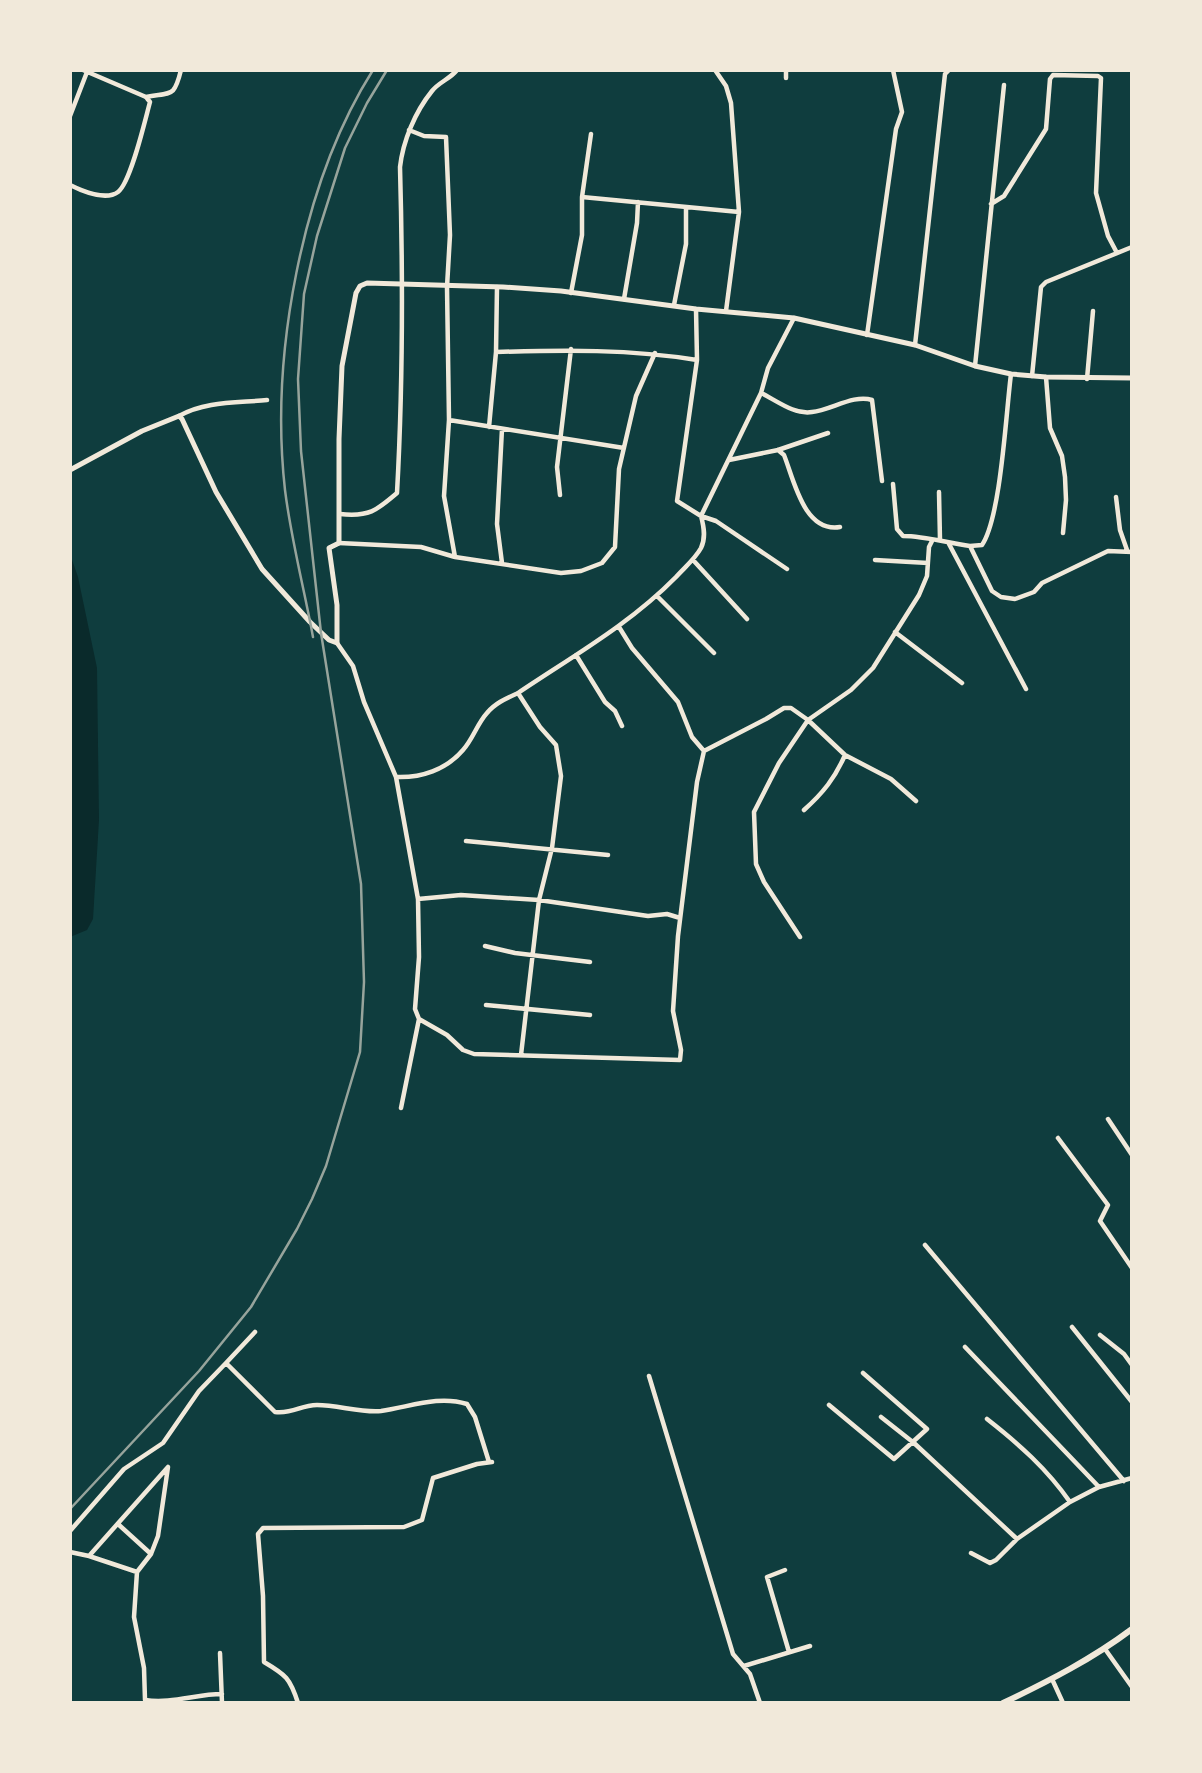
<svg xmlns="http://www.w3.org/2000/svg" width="1202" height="1773" viewBox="0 0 1202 1773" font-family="'Roboto Condensed',sans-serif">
<rect width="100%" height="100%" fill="#0f3d3e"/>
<path fill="#0a2a2b" d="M70 554 78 577 97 668 99 820 93 919 87 930 70 937Z"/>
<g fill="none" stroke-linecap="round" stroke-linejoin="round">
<path stroke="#f1e9da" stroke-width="4.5" d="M715 70 726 86 731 103 739 212 726 311
M786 70V78
M146 97C172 92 174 98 181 70
M70 116 87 72
M409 130 424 136 446 137 450 235 447 287 449 420 444 496 455 557
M70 185C82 191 106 201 118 192 131 182 145 120 150 102L146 97 83 70
M582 197 739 212
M991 204 1004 196 1046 129 1050 79 1053 75 1098 76 1101 78 1096 193 1108 236 1117 253
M571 293 582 235V197L591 134
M624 299 637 223 638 202
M674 305 686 244V207
M696 309 697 360 677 501 701 516 716 521 787 569
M867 335 896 129 902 112 893 70
M915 345 945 74 949 70
M496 352 497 287
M975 366 1004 85
M1032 376 1041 287 1046 282 1132 247
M1046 377 1050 428 1062 456 1065 477 1066 500 1063 533
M1087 379 1093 311
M761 393C776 400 794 415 812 412 831 410 854 394 872 400L882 481
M179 416C205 401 237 403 267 400
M449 420 624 448
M489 427 496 352C564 350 630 349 697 360
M502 429 497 524 502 563
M778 450 784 455C794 480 804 533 840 527
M729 460 778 450 828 433
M893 484 897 529 903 536C926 536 947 543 970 546L992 591 1001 597 1015 599 1034 592 1042 583 1108 551 1132 552
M939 492 940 540
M560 495 557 467 571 349
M1116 497 1120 530 1127 550
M340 514C369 517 376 511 397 493 403 385 403 276 400 167 403 141 415 112 432 91 439 82 450 79 457 70
M339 543 421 547 455 557 561 573 581 571 602 563 615 547 619 469 636 396 655 353
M949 544 1026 689
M970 546 982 545C1001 517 1006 412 1011 374
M693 560 747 619
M875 560 928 563
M657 596 714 653
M619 627 632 648 678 702 692 737 704 751
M895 632 962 683
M337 643 353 666 364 702 396 777 418 899 419 957 415 1009 419 1019 447 1035 463 1050 474 1054 680 1060 681 1050 673 1011 678 936 697 782 704 751 766 719 784 708H791L808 720 779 763 754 812 756 864 764 882 800 937
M576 655 605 702 615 711 622 726
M518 693 540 727 556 745 561 776 552 848 539 900 521 1055
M396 777C421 778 446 770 463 750 473 739 477 724 487 713 495 703 507 698 518 693 573 656 630 624 676 577 684 568 695 559 701 548 706 538 704 527 701 516L761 393 768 368 794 318
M916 801 891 779 845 755 808 720 851 690 873 668 919 595 927 576 929 547 932 541
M804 810C823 793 835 778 845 755
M466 841 608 855
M418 899 461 895 539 900 648 916 667 914 680 918
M485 946 515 953 590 962
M486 1005 590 1015
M401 1108 419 1019
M1108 1119 1132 1155
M1058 1138 1108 1205 1100 1221 1132 1268
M925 1245 1124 1481
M1072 1327 1132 1402
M255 1332 226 1363 275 1412C294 1414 300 1405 317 1405 338 1405 361 1413 381 1411 410 1407 438 1395 467 1404L475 1417 489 1462
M1100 1335 1124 1354 1132 1365
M965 1347 1099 1487
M649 1376 733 1654 750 1674 760 1703
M829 1405 894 1459 927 1429 863 1373
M881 1417 914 1443 1017 1539
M987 1419C1019 1444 1047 1469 1070 1502
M118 1524 151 1554
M70 1531 124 1469 163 1443 199 1391 226 1363
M70 1552 89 1556 137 1572
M971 1553 990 1563 996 1560 1017 1539 1070 1502 1099 1487 1132 1478
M89 1556 168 1467 158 1536 151 1554 137 1572 134 1617 144 1668 145 1700C172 1704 196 1694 222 1694
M785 1570 767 1577 789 1652
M1105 1649 1132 1687
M220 1653 222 1703
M744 1666 810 1646
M1052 1679 1063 1703
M298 1703C290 1678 286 1675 264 1662L263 1596 258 1534 263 1528 404 1527 422 1520 433 1478 477 1464 492 1462"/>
<path stroke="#f1e9da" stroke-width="5" d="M70 470 142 431 179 416 182 419 216 492 262 569 310 622 329 640 337 643V605L329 548 339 543V439L342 366 356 293 360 286 367 283 503 287 561 291 696 309 794 318 915 345 975 366 1011 374 1046 377 1132 378"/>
<path stroke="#f1e9da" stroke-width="6" d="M1003 1703C1049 1681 1092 1659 1132 1629"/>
<path stroke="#97a49c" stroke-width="2.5" d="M313 637C304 588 291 539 285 490 270 357 301 184 373 70
M70 1509 199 1371 251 1307 297 1229 312 1199 326 1166 360 1052 364 982 361 884 321 633 301 451 298 379 304 294 317 236 345 148 367 103 387 70"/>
</g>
<rect width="1202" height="1773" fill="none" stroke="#f1e9da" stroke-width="144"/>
</svg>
